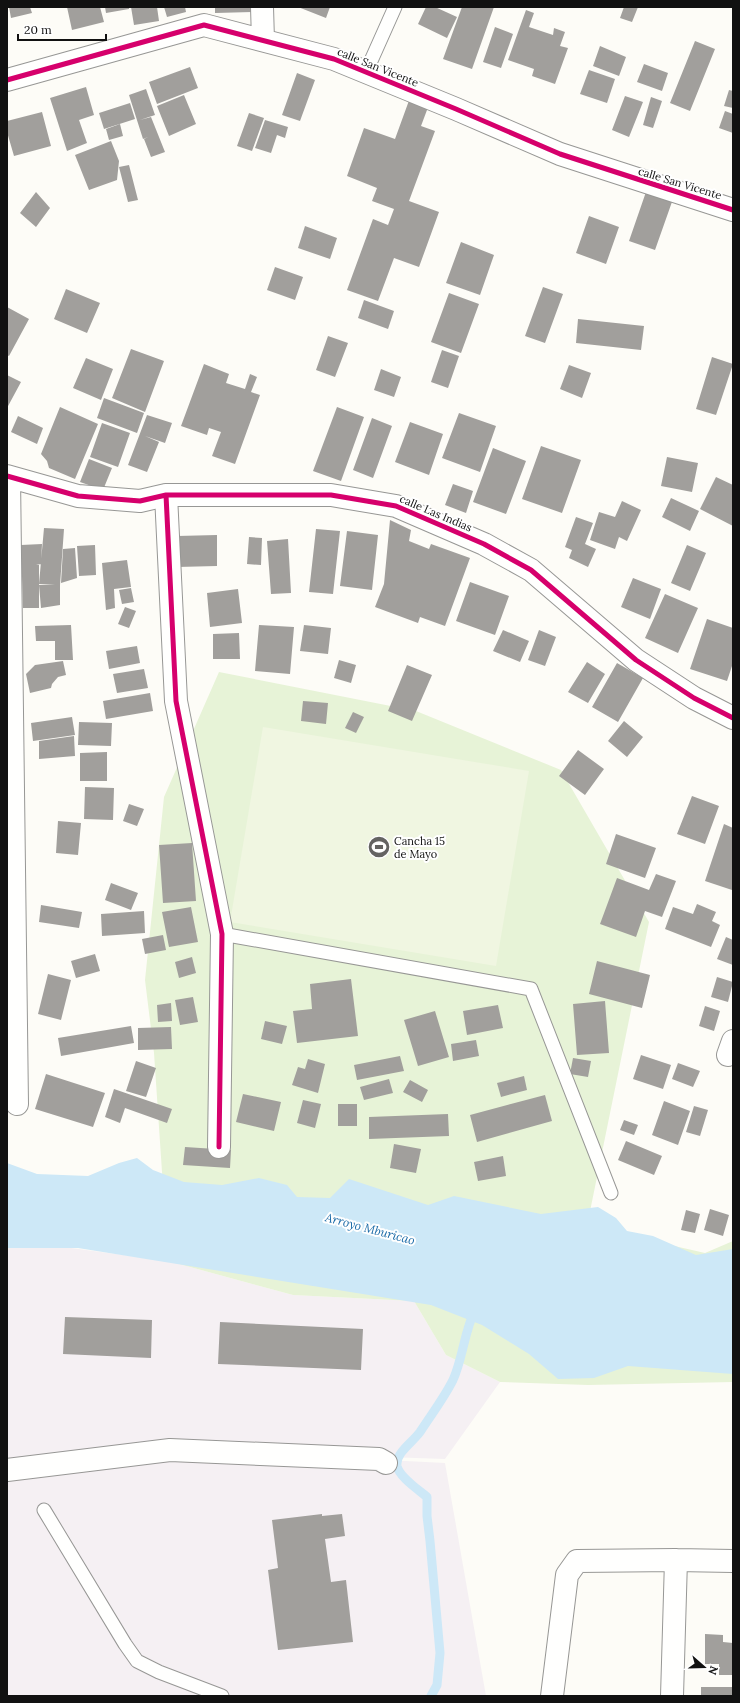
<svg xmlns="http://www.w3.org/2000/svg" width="740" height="1703" viewBox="0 0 740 1703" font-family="Lora,serif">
<rect width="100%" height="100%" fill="#fdfcf7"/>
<path fill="#f5f0f3" d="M34 1243 168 1261 293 1295 414 1301 446 1355 500 1382 445 1459 210 1451 445 1463 486 1696H7V1244Z"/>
<path fill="#e7f3d7" d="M219 672 416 711 561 770 649 922 587 1226 705 1253 733 1241V1382L588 1385 500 1382 446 1355 414 1301 293 1295 168 1261 154 1053 145 980 164 797Z"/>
<path fill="#f0f6e1" d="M263 727 529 771 496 966 230 922Z"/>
<path fill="#cde8f7" d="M137 1158 153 1170 184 1182 222 1185 259 1178 287 1185 297 1197 330 1198 349 1179 428 1205 454 1196 541 1214 598 1207 616 1218 627 1231 653 1236 696 1255 733 1249V1374L628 1366 594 1378 558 1379 529 1354 482 1325 431 1305 78 1248H7V1163L37 1174 88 1176 119 1163Z"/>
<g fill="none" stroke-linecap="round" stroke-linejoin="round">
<path stroke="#cde8f7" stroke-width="9" d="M431 1696 437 1685 440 1653 430 1541 427 1516V1497C419 1490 399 1477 397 1466 395 1453 413 1442 420 1432 431 1415 444 1398 453 1380 463 1358 464 1332 475 1310"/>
</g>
<path fill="#a19f9c" d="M9 7H30L32 13 11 18Z
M67 7H100L104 22 72 30Z
M105 7H129V9L106 13Z
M131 7H157L159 21 134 25Z
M164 7H185L186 12 167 17Z
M215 7H252V12L215 13Z
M298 7H330L326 18Z
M426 7H435L457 17 447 38 418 24Z
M462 7H494L472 69 443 59Z
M624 7H638L632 22 620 18Z
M526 10 534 13 529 27 553 35 554 28 565 32 560 46 568 48 555 84 532 76 534 69 508 60Z
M495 27 513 34 501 68 483 62Z
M695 41 715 49 690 111 670 103Z
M600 46 626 57 619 76 593 66Z
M644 64 668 73 662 91 637 82Z
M190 67 198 88 157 104 149 82Z
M589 70 615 79 607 103 580 94Z
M297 73 315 80 300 121 282 115Z
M86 87 94 115 79 120 87 143 67 151 50 98Z
M146 89 155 115 140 120 151 117 165 152 151 157 144 139 148 137 143 139 129 95Z
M729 90 733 91V108L724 106Z
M184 95 196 124 169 136 157 106Z
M411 95 430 102 421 126 435 131 409 201 439 212 419 267 394 258 378 301 347 290 373 219 388 225 394 209 372 201 377 188 347 176 364 128 395 139Z
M625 96 643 102 629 137 612 130Z
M651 97 662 101 653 128 643 125Z
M130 103 135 119 104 129 99 113Z
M725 111 733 114V133L719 128Z
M42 112 51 146 14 156 7 132V121Z
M249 113 264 118 252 151 237 146Z
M265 120 288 127 285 138 277 135 271 153 255 148Z
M120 124 123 136 109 140 106 129Z
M111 141 119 161 117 180 89 190 75 155Z
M129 165 138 200 128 202 119 167Z
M647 189 673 199 655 250 629 241Z
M36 192 50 208 36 227 20 213Z
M589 216 619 227 606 264 576 253Z
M305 226 337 238 330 259 298 248Z
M461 242 494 255 480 295 446 283Z
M275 267 303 277 295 300 267 290Z
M543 287 563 294 545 343 525 336Z
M66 289 100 303 87 333 54 319Z
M449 293 479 304 461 353 431 342Z
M364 300 394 311 388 329 358 318Z
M7 307 29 319 9 356 7 355Z
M578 319 644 326 641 350 576 343Z
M328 336 348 343 335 377 316 370Z
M131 349 164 361 145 412 112 398Z
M442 350 459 356 448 388 431 382Z
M712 357 733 364 716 415 696 409Z
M86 358 113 369 101 400 73 388Z
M204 364 229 374 226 383 245 389 250 374 257 377 251 392 260 395 235 464 212 456 221 432 209 428 207 435 181 426Z
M569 365 591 373 582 398 560 389Z
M381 369 401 377 394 397 374 390Z
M7 375 21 382 7 408Z
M104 398 144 413 137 433 97 418Z
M60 407 98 424 75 479 49 468 47 461 41 454Z
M337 407 364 417 341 481 313 471Z
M459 413 496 426 480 472 442 458Z
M147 415 172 423 165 443 145 436 159 442 147 472 128 465Z
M18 416 43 428 37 444 11 432Z
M372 418 392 426 373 478 353 470Z
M410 422 443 434 429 475 395 462Z
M102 423 130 433 118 467 90 457Z
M541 446 581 460 562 513 522 499Z
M493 448 526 461 506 514 473 502Z
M667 457 698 463 692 492 661 486Z
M89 459 112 468 103 490 80 482Z
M716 477 733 485V526L700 509Z
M453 484 473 491 466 513 445 505Z
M671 498 699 511 690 531 662 517Z
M622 501 641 510 627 541 619 537 615 549 590 540 599 512 615 517Z
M576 517 593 523 585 544 596 549 588 567 569 558 572 550 565 547Z
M390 520 411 530 409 541 429 549 431 544 470 558 445 626 420 617 418 623 375 607 384 584Z
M44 528 64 529 60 585V605L41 608 39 585H55L39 584Z
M316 529 340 531 333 594 309 592Z
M347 531 378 535 372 590 340 586Z
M217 535V566L177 567V536Z
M249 537 262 538 261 565 247 564Z
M288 539 291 593 271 594 267 541Z
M42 544 41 564 36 565H39V608H23L21 545Z
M95 545 96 575 79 576 77 546Z
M687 545 706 553 690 591 671 583Z
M75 548 77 578 61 583 63 549Z
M127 560 131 587 114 589 115 608 106 610 102 563Z
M633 578 661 589 650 619 621 607Z
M470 582 509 596 495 635 456 621Z
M131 588 134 602 122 604 119 590Z
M238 589 242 623 210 627 207 593Z
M665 594 698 608 678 653 645 638Z
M125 607 136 611 129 628 118 624Z
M707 619 733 628V663L727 681 690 669Z
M71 625 73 660H55V641H36L35 626Z
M259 625 294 627 290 674 255 671Z
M304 625 331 628 328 654 300 651Z
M503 630 529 641 520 662 493 651Z
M539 630 556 637 545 666 528 660Z
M239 633 240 659H213V634Z
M137 646 140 663 109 669 106 651Z
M339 660 356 665 351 683 334 678Z
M63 661 66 675 58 677 52 684 51 688 30 693 26 674 35 665Z
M587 662 605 674 588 703 568 692Z
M617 663 643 678 618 722 592 707Z
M407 665 432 675 412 721 388 711Z
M144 669 148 688 117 693 113 674Z
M150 693 153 711 106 719 103 701Z
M303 701 328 703 326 724 301 721Z
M353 712 364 717 356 733 345 728Z
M72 717 75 735 33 741 31 723Z
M624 721 643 737 627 757 608 741Z
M79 722 112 723 111 746 78 745Z
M74 736 75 756 39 759V741Z
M578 750 604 769 585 795 559 776Z
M107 752V781H80V753Z
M85 787 114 788 113 820 84 819Z
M692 796 719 806 705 844 677 834Z
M129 804 144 809 137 826 123 821Z
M58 821 81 823 78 855 56 853Z
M724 824 733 828 732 890 705 881Z
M616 834 656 848 645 878 606 864Z
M192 843 196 901 163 903 159 845Z
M656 874 676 881 662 917 645 911 636 937 600 924 617 878 649 890Z
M111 883 138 893 131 910 105 900Z
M697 904 716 912 712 921 720 925 711 947 665 929 673 907 693 914Z
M41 905 82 912 79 928 39 922Z
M191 907 198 942 169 947 162 912Z
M144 911 145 933 102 936 101 914Z
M163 935 166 950 145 954 142 939Z
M726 937 733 940V965L717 959Z
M95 954 100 971 76 978 71 961Z
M192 957 196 973 179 978 175 962Z
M597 961 650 975 642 1008 589 994Z
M48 974 71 980 61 1020 38 1014Z
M717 977 733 982 728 1002 711 997Z
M351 979 358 1036 297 1043 293 1011 312 1009 310 984Z
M193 997 198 1022 180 1025 175 1000Z
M605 1001 609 1053 577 1055 573 1004Z
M171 1003 172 1021 158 1022 157 1005Z
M498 1005 503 1028 467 1035 463 1011Z
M705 1006 720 1011 714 1031 699 1026Z
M435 1011 449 1057 418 1066 404 1020Z
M265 1021 287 1026 282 1044 261 1039Z
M131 1026 134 1043 61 1056 58 1038Z
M171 1027 172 1049 138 1050V1028Z
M476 1040 479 1056 453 1061 451 1044Z
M641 1055 671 1065 663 1089 633 1079Z
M400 1056 404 1071 357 1080 354 1065Z
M573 1058 591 1061 588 1077 570 1074Z
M308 1059 325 1064 318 1093 292 1085 298 1067 305 1069Z
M136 1061 156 1068 146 1097 126 1091Z
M678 1063 700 1071 693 1087 672 1079Z
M46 1074 105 1093 93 1127 35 1109Z
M524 1076 527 1090 501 1097 497 1083Z
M389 1079 393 1093 364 1100 360 1087Z
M410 1080 428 1090 422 1102 403 1092Z
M114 1089 172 1109 167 1123 125 1108 120 1123 105 1117Z
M243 1094 281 1102 274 1131 236 1122Z
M545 1095 552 1121 477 1142 470 1115Z
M303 1100 321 1104 315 1128 297 1123Z
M664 1101 690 1111 678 1145 652 1135Z
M338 1104H357V1126H338Z
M694 1106 708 1110 700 1136 686 1132Z
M448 1114 449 1136 369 1139V1117Z
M624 1120 638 1125 634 1135 620 1130Z
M626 1141 662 1156 654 1175 618 1160Z
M394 1144 421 1149 416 1173 390 1168Z
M185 1147 231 1150 230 1168 183 1165Z
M503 1156 506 1176 478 1181 474 1162Z
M710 1209 729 1215 723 1236 704 1230Z
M686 1210 700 1214 695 1233 681 1230Z
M65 1317 152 1320 151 1358 63 1354Z
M220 1322 363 1329 361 1370 218 1364Z
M322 1514V1516L342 1514 345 1536 325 1539 331 1582 346 1580 353 1642 278 1650 268 1570 278 1568 272 1520Z
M705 1634 723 1635V1642L733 1643V1675H719V1664H705Z
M701 1687H732V1696H701Z"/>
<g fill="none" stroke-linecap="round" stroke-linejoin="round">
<g stroke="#979795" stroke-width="15">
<path id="service" d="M366 72 395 7
M222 934 531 989 611 1193
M44 1510 125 1644 137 1661 159 1672 222 1696"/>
</g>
<g stroke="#979795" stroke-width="24">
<path id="minor" d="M262 7 263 40
M7 80 204 25 334 59 456 109 560 154 733 210
M7 476 78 496 140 501 166 495H331L396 506 484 544 531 570 636 660 694 698 733 718
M9 477 17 1104
M166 495 176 701 222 934 219 1147
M728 1055 733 1041
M7 1470 170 1450 379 1459 386 1463
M552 1696 567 1575 577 1561 676 1560 733 1561
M672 1696 676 1560"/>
</g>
<use href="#service" stroke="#fffffe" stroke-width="13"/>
<use href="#minor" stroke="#fffffe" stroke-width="22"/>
<g stroke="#fff" stroke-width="8">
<path id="cycleway" d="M7 80 204 25 334 59 456 109 560 154 733 210
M7 476 78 496 140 501 166 495H331L396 506 484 544 531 570 636 660 694 698 733 718
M166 495 176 701 222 934 219 1147"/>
</g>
<use href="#cycleway" stroke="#d6006c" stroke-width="5"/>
</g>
<defs>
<g id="stadium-disc" transform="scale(1.15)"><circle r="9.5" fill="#646362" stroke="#fff"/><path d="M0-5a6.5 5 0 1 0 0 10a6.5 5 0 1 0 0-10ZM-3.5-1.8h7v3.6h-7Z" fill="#fff"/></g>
</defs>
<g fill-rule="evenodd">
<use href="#stadium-disc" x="379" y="847"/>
</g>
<g text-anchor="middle" stroke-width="4" stroke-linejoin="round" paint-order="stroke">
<g font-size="11" fill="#111" stroke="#fff">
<text transform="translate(378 67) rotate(22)" y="4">calle San Vicente</text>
<text transform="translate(680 183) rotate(17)" y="4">calle San Vicente</text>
<text transform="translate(436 513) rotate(23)" y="4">calle Las Indias</text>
</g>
<g font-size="11" fill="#111" stroke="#fff" text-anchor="start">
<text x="394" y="845">Cancha 15<tspan x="394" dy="13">de Mayo</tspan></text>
</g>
<g font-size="12" font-style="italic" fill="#1768a6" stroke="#fff">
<text transform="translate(370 1229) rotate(15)" y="4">Arroyo Mburicao</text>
</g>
</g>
<rect width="740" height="1703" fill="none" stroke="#111111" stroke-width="16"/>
<g transform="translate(704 1667) rotate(110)" stroke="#ffffff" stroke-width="3" paint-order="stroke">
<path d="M0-3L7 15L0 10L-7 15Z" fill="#111111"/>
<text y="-6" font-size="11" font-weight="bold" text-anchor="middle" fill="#111111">N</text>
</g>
<path d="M18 34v6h88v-6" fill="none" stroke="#111111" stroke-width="2"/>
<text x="24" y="34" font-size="12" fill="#111111" stroke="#ffffff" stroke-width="3" paint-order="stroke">20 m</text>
</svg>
